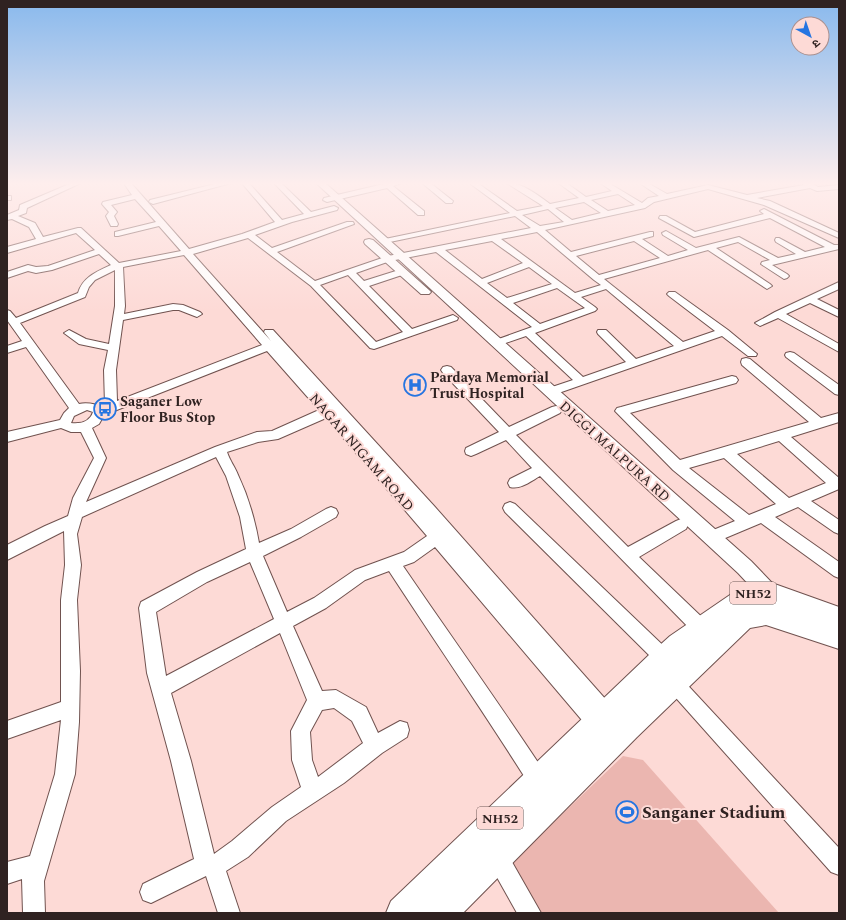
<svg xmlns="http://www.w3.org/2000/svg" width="846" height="920" viewBox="0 0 846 920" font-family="Spectral,'Noto Sans Devanagari',serif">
<rect width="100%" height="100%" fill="#fddad6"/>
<path fill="#ebb6b0" d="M623 756 643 760 779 913H541L510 864Z"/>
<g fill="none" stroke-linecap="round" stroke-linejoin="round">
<g stroke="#70524f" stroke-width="2">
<path id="minor" d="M74 182H83L27 208 26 213 18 216 35 223 43 237 78 228H81L119 263 181 251 159 226 118 236H115V232L156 222 135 199 111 205 117 212 114 216 118 224 117 226H111L106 216 109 212 102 204 103 202 132 195 123 182H130L189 249 242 234 275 222 241 182H248L282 220 304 214 273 182H280L311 212 334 206 338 208 337 210 292 222 255 235 272 248 347 222H353L354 224 277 252 315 281 388 256 531 228 515 216 385 243H382L381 241 385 239 510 213 468 182H476L517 211 543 206 505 182C521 182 537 194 550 204L579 198 557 182H565L586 197 612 191 599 182H607L642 203 648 198 659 196 638 182H646L667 194 708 185 747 195 804 185 801 182H810L818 187 839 185V189L817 191 810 188 757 198 770 201 839 233V238L764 205 708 189 654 202 645 208 545 230 571 252 650 232H653V236L642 239 668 256 688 250 663 235 662 233 666 231 696 248 739 237 778 258 796 254 776 242 775 240 776 238H779L805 252 825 247 770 218 694 237 659 218 660 216H666L695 232 764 214 760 211 764 209 834 245H839V249L772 265 787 274 789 276 787 278 784 279 761 264 762 262 770 260 738 242 716 248 770 284 772 286 767 289 708 250 604 279 683 342 715 331 669 296 667 294 669 292H675L728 330 757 354 756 356H748L722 336 550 396 546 395 544 392 546 389 573 380 526 336 497 346 492 343 493 341 532 327 436 252 390 261 356 273 364 281 399 270H405L406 272 405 274 369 286 412 329 453 315 458 318 457 320 374 349 370 348 311 286 248 238 193 254 271 341 264 332 265 330H273L435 507 616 711 618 718 616 725 608 727 606 732 599 734 592 732 435 547 414 562 403 566C450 635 499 703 545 773L548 780 545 787 538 790 531 787C485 714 436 643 389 571L365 580 326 608 293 626 322 691 336 690 366 707 378 733 400 721 407 723 409 730 407 737 382 753 344 783 286 821 248 857 226 871 240 913H218L206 876 151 903 143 900 140 892 143 884 194 859 171 761 147 673 139 608 141 602 197 572 246 549 240 517 226 476 216 457 82 517 77 534 81 565 77 600 80 671 79 722 75 774 44 881 45 913H23L22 879 7 884V862L30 856 55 774 61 720 7 739V721L61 702V600L65 565 64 531 7 560V545L45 526 68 516 73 498 94 458 81 432H71L61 428 7 442V432L60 420 64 413 69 408 26 347 7 353V346L22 341 7 320V310L10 311 16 318 78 293C83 277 96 272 111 265L99 254 52 270 36 273 28 271 7 278V272L28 265 36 267 48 266 95 250 76 233 7 253V247L36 239 29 227 12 219 7 220V215L19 210 20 205ZM618 194 635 205 608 211 591 200ZM584 202 601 213 572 220 555 208ZM548 209 564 222 540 226 522 215ZM537 232 594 280 601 285 575 293 501 239ZM492 241 523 263 482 279 445 250ZM634 241 660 258 599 275 576 256ZM184 255 262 345 117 401 116 370 123 320 173 310H179L197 317 202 314 200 312 183 305 173 304 124 314 125 306 123 267ZM529 267 552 284 507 298 487 283ZM115 270V306L109 344 86 339 69 330 64 333 79 344 108 350 104 370 105 405C99 407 90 401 79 404L20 323 85 297 89 287 95 280ZM348 275 403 332 376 342 320 285ZM557 288 585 308 540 324 513 303ZM606 289 674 346 636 359 606 330H598L597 332 598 334 626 362 583 377 535 333 595 311 597 309 595 307 581 297ZM267 351 319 410 272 431 257 432 215 447 86 502 106 458 92 428 99 424 104 415ZM87 410 93 412C90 422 80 424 71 423L74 416ZM326 418 427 536 404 552 355 570 314 598 287 612 263 556 301 537 336 517 338 513 336 509 331 507 326 509 291 529 259 543C255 520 248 496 238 475 235 467 230 461 227 452L258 442 278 439ZM250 562 274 619 166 676 156 612 207 582ZM280 633 307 700 291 731 292 760 301 787 272 807 232 841 214 854 191 761 171 693ZM334 708 352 721 363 743 318 777 312 760 310 732 322 710Z
M223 182H235L153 204 149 202 150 200Z
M404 182 393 186 424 211V215H418L387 188 327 202 323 200 324 198 388 183Z
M421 182H429L453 201 452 203H446Z
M7 196H11V200H7Z
M839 282V289L817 299 839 310V317L810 303 786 314 839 344V352L778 318 760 326 755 323 775 312Z
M790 352 794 353 839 385V395L835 394 786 357 785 355 786 353Z
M746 358 750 359 821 418 839 413V422L791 437 839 478V489L811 501 839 520V534L834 532 798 507 775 517 839 562V578L834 576 761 523 711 544 706 543 704 538 706 533 735 521 673 470 615 411 617 408 621 407 732 376 736 377 738 380 736 383 630 413 680 460 809 422 742 365 741 362 742 359ZM779 441 826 483 789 498 737 454ZM724 458 776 504 749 515 689 468Z
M447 366 451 367 509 427 552 407 556 406 560 407 562 410 560 413 516 435 628 547 676 521 681 519 686 521 688 525 686 529 639 557 708 623 710 629 708 635 702 637 696 635 540 476C531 481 520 490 510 487L508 483 510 479 532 468 506 440 476 454 471 456 466 454 465 451 466 448 499 432 443 373 441 370 443 367Z
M510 502 515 504 670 652 673 658 670 664 664 667 658 664 505 512 503 508 505 504Z
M674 674 680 677 839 848V875L831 872 668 689 665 683 668 677Z
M496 845 504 848 541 913H517L485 856 488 848Z"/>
</g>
<g stroke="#70524f" stroke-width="2">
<path id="major" d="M315 182H324L751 561 774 585 780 598 777 605 770 607 763 605 754 590 738 573Z
M369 239 373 240 429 290 431 292 429 294H421L365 244 364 242 365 240Z"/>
</g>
<g stroke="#70524f" stroke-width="2">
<path id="highway" d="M754 581 769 582 839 607V649L766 625 750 628 637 737 463 913H386L391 901 650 654 670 636 746 584Z"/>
</g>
<use href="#minor" fill="#fff" fill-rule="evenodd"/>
<use href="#major" fill="#fff" fill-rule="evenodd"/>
<use href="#highway" fill="#fff" fill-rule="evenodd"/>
</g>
<linearGradient id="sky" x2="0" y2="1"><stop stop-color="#89b9ed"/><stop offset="0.59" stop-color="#feeeed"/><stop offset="1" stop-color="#feeeed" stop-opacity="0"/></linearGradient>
<rect width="846" height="311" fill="url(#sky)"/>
<defs>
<g id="hospital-ring" transform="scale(1.15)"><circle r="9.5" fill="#fddad6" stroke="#2675e1" stroke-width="1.5"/><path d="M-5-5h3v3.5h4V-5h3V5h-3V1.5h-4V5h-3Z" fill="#2675e1"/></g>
<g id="bus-ring" transform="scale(1.15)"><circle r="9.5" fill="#fddad6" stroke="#2675e1" stroke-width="1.5"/><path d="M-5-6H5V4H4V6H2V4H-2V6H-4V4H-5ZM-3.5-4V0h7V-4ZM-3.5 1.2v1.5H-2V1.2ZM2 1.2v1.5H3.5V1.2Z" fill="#2675e1"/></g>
<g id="stadium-ring" transform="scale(1.15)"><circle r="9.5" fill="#fddad6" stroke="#2675e1" stroke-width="1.5"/><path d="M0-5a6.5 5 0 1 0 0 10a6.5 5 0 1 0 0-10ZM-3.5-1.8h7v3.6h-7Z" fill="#2675e1"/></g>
</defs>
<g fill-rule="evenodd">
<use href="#hospital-ring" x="415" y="385"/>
<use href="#bus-ring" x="105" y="409"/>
<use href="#stadium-ring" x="627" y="812"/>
</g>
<g text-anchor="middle" stroke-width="4" stroke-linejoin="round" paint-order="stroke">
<g fill="#fddad6" stroke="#6d5957" stroke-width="1">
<rect x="730" y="582" width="46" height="22" rx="3"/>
<rect x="477" y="807" width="46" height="22" rx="3"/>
</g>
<g font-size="13" font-weight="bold" fill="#2f2221">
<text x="753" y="598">NH52</text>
<text x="500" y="823">NH52</text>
</g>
<g font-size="14" font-weight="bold" fill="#2f2221" stroke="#fddad6" text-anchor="start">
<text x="430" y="382">Pardaya Memorial<tspan x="430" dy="16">Trust Hospital</tspan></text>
<text x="120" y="406">Saganer Low<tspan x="120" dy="16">Floor Bus Stop</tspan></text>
</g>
<g font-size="14" fill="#2f2221" stroke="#fddad6">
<text transform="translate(615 451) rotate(42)" y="5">DIGGI MALPURA RD</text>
<text transform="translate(362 452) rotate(49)" y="5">NAGAR NIGAM ROAD</text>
</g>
<g font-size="17" font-weight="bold" fill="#2f2221" stroke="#fddad6" text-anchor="start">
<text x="642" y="818">Sanganer Stadium</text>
</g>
</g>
<rect width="846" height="920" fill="none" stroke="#2f2221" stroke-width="16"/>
<g transform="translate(810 36) rotate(140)"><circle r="19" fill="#fddad6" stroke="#ab908e"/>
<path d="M0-3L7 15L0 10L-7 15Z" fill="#2675e1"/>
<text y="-6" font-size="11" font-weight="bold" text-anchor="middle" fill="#2f2221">उ</text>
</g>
</svg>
